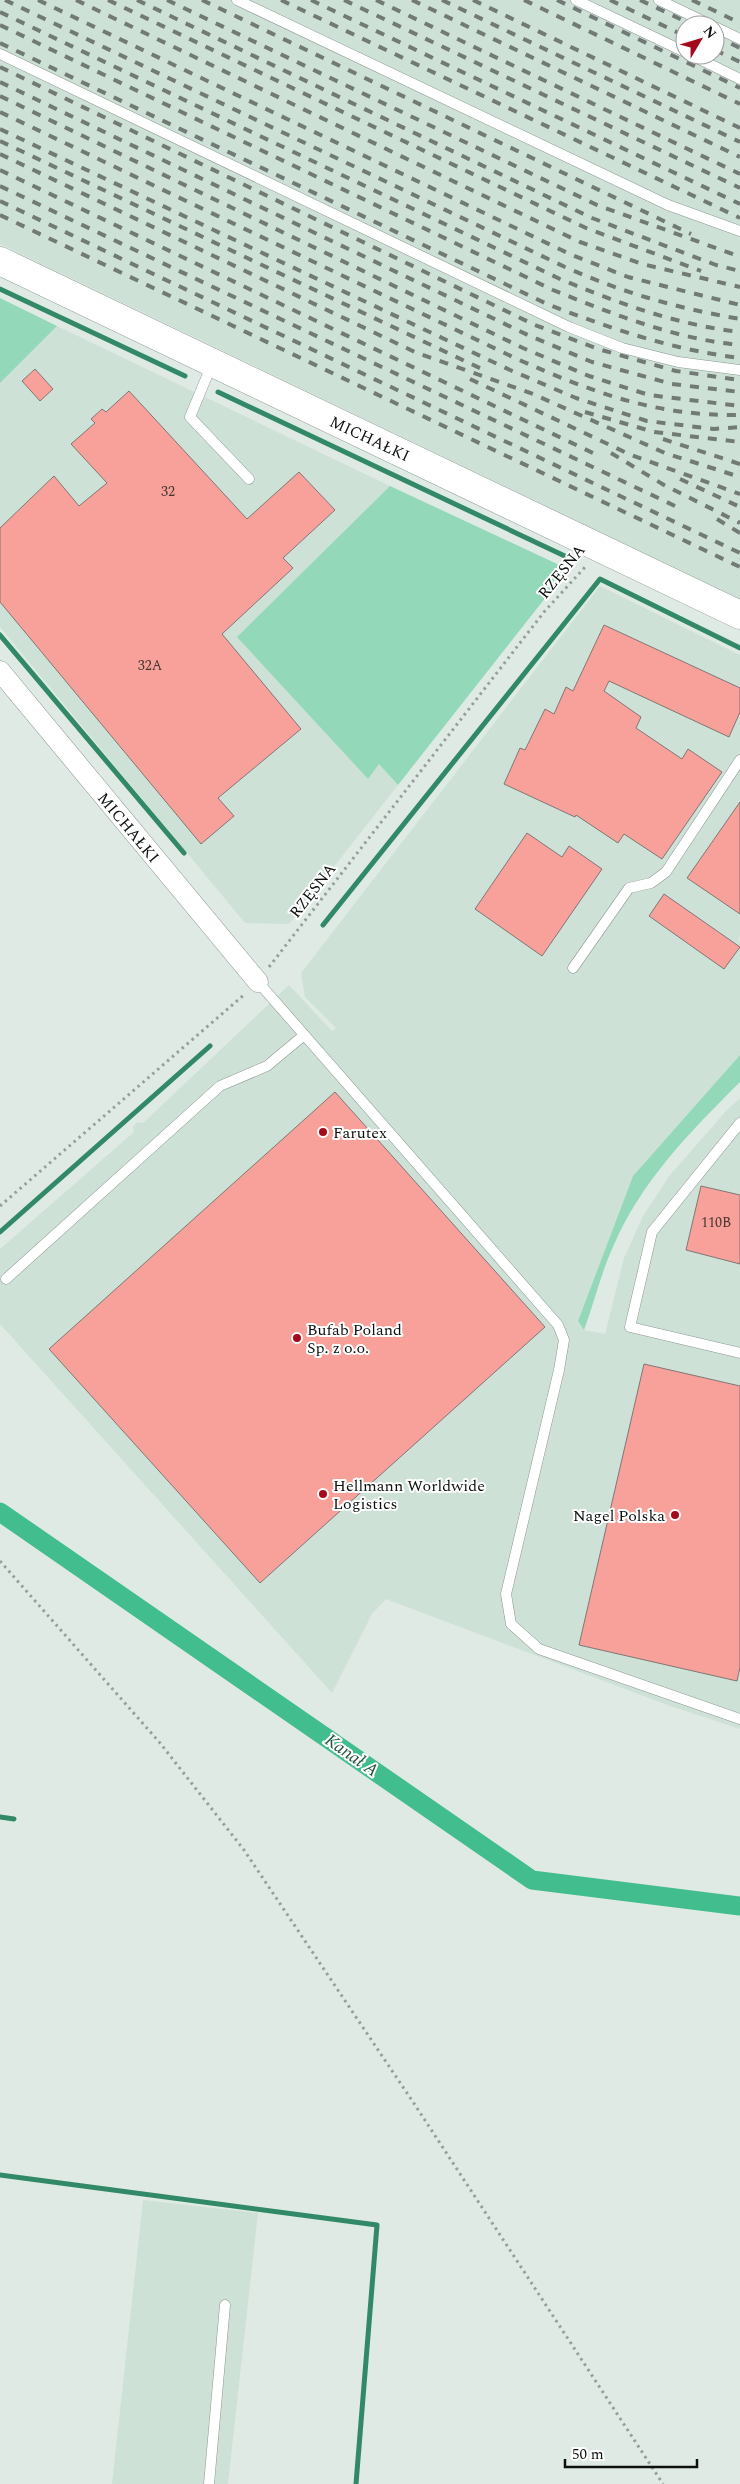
<svg xmlns="http://www.w3.org/2000/svg" width="740" height="2484" viewBox="0 0 740 2484" font-family="Spectral,serif">
<rect width="100%" height="100%" fill="#dfeae4"/>
<path fill="#cee1d7" fill-rule="evenodd" d="M0 0H740V599L0 244ZM685 25H715V55H685Z
M57 326 390 486 238 637 368 779 379 764 398 785 289 924 245 923 0 627V383Z
M600 586 740 655V936L738 939 740 941V1055L633 1176 578 1321 584 1330 605 1334 624 1258 643 1216 670 1175 727 1110 740 1098V1729L670 1706 386 1599 372 1614 332 1693 0 1324V1249L134 1132 133 1127 137 1122 143 1123 289 985 332 1031 336 1028 305 997 301 973Z
M143 2200 258 2213 228 2484H112Z"/>
<path fill="#93d8b8" d="M0 298 57 326 0 383Z
M390 486 568 569 398 785 379 764 368 779 237 637Z
M740 1055V1082C690 1132 641 1181 613 1247 601 1273 594 1303 584 1330L578 1321 633 1176Z"/>
<g fill="none" stroke-linecap="round" stroke-linejoin="round">
<path stroke="#328968" stroke-width="5" d="M0 289 185 376
M218 392 569 558
M0 635 184 853
M323 925 600 579 740 648
M0 1232 210 1046
M0 1817 14 1819
M0 2175 377 2225 356 2484"/>
<path stroke="#42bd8e" stroke-width="19" d="M0 1512 532 1880 740 1906"/>
</g>
<path fill="#f7a19a" stroke="#817674" d="M35 369 53 389 40 401 22 381Z
M129 391 247 519 299 472 335 510 283 558 293 568 222 634 301 729 218 798 234 816 201 844 0 602V528L54 476 79 506 107 483 71 444 95 423 91 419 102 409 106 412Z
M604 625 740 688V712L729 737 609 681 604 691 641 717 636 728 682 759 688 749 722 772 662 859 624 834 618 843 576 815 575 817 504 784 520 748 525 750 545 709 554 714 566 687 573 691Z
M740 802V914L687 878Z
M527 833 562 857 569 846 602 869 542 956 475 909Z
M664 894 740 947 724 969 649 916Z
M335 1092 545 1327 260 1583 49 1349Z
M701 1186 740 1195V1264L686 1250Z
M644 1364 740 1386V1667L737 1681 579 1645Z"/>
<g fill="none" stroke-linecap="round" stroke-linejoin="round">
<g stroke="#8c9791" stroke-width="11">
<path id="lane" d="M237 0 668 205 740 231
M576 0 685 52
M659 0 711 25
M715 27 740 39
M0 54 569 327 622 348 678 362 740 370
M691 55 740 79
M212 364 190 417 249 479
M573 968 629 888 651 883 666 872 740 760
M258 982 558 1325 564 1340 559 1370 506 1594 511 1624 539 1649 740 1719
M740 1123 652 1232 630 1327 740 1353
M6 1279 220 1086 267 1066 303 1036
M209 2484 225 2305"/>
</g>
<g stroke="#8c9791" stroke-width="21">
<path id="street" d="M0 671 258 982"/>
</g>
<g stroke="#8c9791" stroke-width="29">
<path id="secondary" d="M0 261 740 615"/>
</g>
<path stroke="#969f9a" stroke-width="3" stroke-dasharray="2.5 4" stroke-linecap="butt" d="M269 967 544 612 586 566
M0 1206 245 994
M0 1561 160 1743 244 1850 415 2105 663 2484"/>
<use href="#lane" stroke="#fff" stroke-width="10"/>
<use href="#street" stroke="#fff" stroke-width="20"/>
<use href="#secondary" stroke="#fff" stroke-width="28"/>
<path stroke="#727a76" stroke-width="4" stroke-dasharray="9 9" stroke-linecap="butt" d="M5 0 565 267C624 293 676 308 740 319
M38 0 572 255 628 277 740 305
M76 0 580 242 642 264 740 287
M108 0 586 228 701 271
M137 0 592 218 716 265 740 271
M167 0 597 205 738 256
M202 0 691 234
M281 0 740 218
M311 0 740 204
M344 0 740 188
M376 0 740 174
M412 0 740 157
M442 0 740 142
M473 0 740 128
M524 0 740 104
M557 0 740 88
M610 0 685 36
M640 0 693 25
M692 0 740 23
M0 12 560 279C618 303 677 325 740 332
M0 25 553 290C613 314 675 339 740 345
M715 36 740 48
M0 43 547 304C609 328 673 350 740 358
M715 50 740 62
M0 67 535 325 598 349 676 371 740 380
M0 82 530 336 592 362 672 384 740 392
M0 96 523 348 589 376 649 395 740 406
M0 112 517 359C595 393 654 416 740 415
M0 129 510 370 576 398 647 421 714 429 740 427
M0 141 486 371
M0 154 417 353 533 394 665 453 740 477
M0 170 595 454
M0 186 675 506
M0 201 740 553
M0 215 740 567
M470 379 631 455 740 494
M585 412 654 432 740 442
M663 439 740 464
M611 453 664 485 740 523
M680 479 740 507
M717 519 740 533"/>
</g>
<g fill="#a40a1b" stroke="#fff" stroke-width="2">
<circle cx="323" cy="1132" r="5"/>
<circle cx="297" cy="1338" r="5"/>
<circle cx="323" cy="1494" r="5"/>
<circle cx="675" cy="1515" r="5"/>
</g>
<g text-anchor="middle" stroke-width="4" stroke-linejoin="round" paint-order="stroke">
<g font-size="14" fill="#473431">
<text x="168" y="496">32</text>
<text x="150" y="670">32A</text>
<text x="716" y="1227">110B</text>
</g>
<g font-size="16" fill="#0c100e" stroke="#fff">
<text transform="translate(370 438) rotate(25)" y="6">MICHAŁKI</text>
<text transform="translate(561 571) rotate(-51)" y="6">RZĘSNA</text>
<text transform="translate(129 827) rotate(50)" y="6">MICHAŁKI</text>
<text transform="translate(312 890) rotate(-52)" y="6">RZĘSNA</text>
</g>
<g font-size="16" fill="#0c100e" stroke="#fff" text-anchor="start">
<text x="333" y="1138">Farutex</text>
<text x="307" y="1335">Bufab Poland<tspan x="307" dy="18">Sp. z o.o.</tspan></text>
<text x="333" y="1491">Hellmann Worldwide<tspan x="333" dy="18">Logistics</tspan></text>
<text x="665" y="1521" text-anchor="end">Nagel Polska</text>
</g>
<g font-size="18" font-style="italic" fill="#255642" stroke="#fff">
<text transform="translate(352 1755) rotate(35)" y="6">Kanał A</text>
</g>
</g>
<g transform="translate(700 40) rotate(52)"><circle r="24" fill="#ffffff" stroke="#9e9f9f"/>
<path d="M0-4L9 19L0 12L-9 19Z" fill="#a40a1b"/>
<text y="-8" font-size="14" font-weight="bold" text-anchor="middle" fill="#0c100e">N</text>
</g>
<path d="M565 2459v8h132v-8" fill="none" stroke="#0c100e" stroke-width="2.5"/>
<text x="572" y="2459" font-size="15" fill="#0c100e" stroke="#ffffff" stroke-width="4" paint-order="stroke">50 m</text>
</svg>
